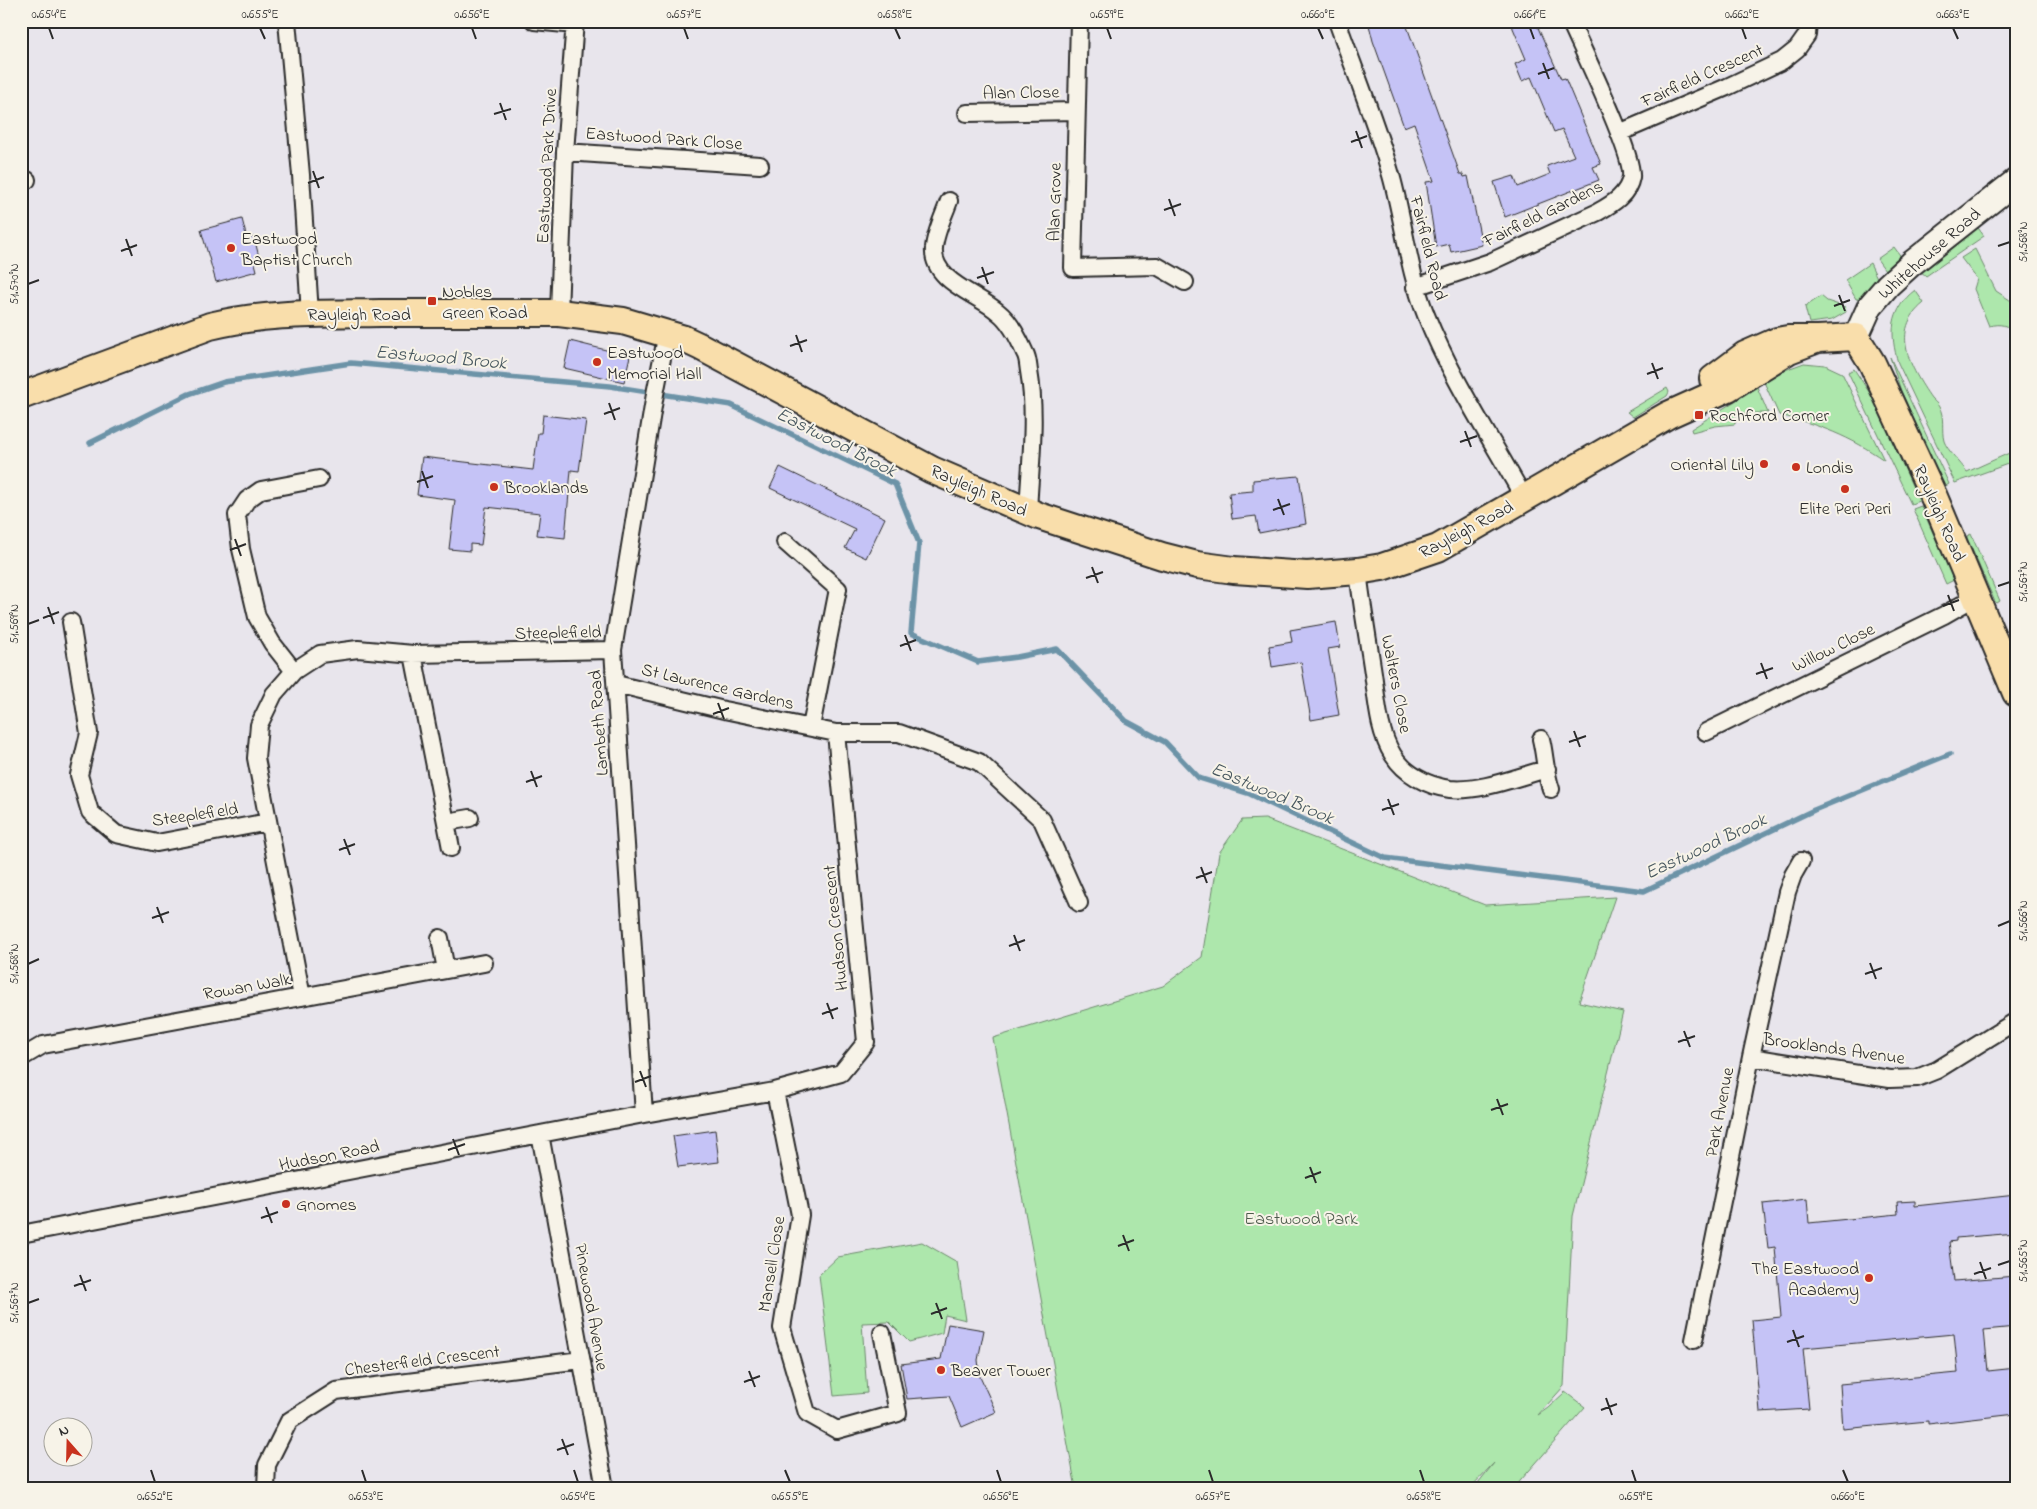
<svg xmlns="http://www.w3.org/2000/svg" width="2037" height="1509" viewBox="0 0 2037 1509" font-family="'Indie Flower',sans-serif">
<rect width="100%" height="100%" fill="#e8e5ec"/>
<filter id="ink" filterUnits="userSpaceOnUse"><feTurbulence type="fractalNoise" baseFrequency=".02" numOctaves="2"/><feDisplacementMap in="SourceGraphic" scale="10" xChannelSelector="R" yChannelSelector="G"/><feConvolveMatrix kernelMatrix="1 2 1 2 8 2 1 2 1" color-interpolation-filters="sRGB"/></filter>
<g filter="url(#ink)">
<path fill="#ade7ac" stroke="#6c896c" d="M1976 225 1984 236 1926 276 1920 271Z
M1894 247 1902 258 1885 270 1877 259Z
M1975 249 1996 291 2016 304V333C2008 325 2000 323 1989 326L1974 289 1977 279 1961 258Z
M1870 263 1878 280 1858 299H1856L1845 280Z
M1915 290 1924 303C1889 331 1911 369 1931 398 1934 401 1937 403 1939 407 1945 416 1941 430 1944 441 1947 450 1961 463 1967 472L2016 450V461L1955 483 1898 363C1890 334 1889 310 1915 290Z
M1821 296 1827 301 1845 307 1846 312 1832 320 1809 323 1805 307Z
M1890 357 1949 484 1944 487 1901 391Z
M1804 363 1825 365 1842 373 1884 460C1851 437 1818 424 1779 415L1764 382 1785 370Z
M1854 369 1873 398 1919 501 1911 504 1848 372Z
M1757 387 1768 413H1736L1735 424 1715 426 1692 432 1691 429Z
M1667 388 1669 392 1667 396 1633 417 1627 412Z
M1921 506 1954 580 1946 584 1913 509Z
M1971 534 2000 601 1997 603 1995 602 1967 538V536Z
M1265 819 1485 905 1615 897 1579 1002 1623 1012 1573 1216 1564 1386 1538 1415 1548 1408 1565 1392 1585 1407 1514 1488H1474L1494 1463 1470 1488H1059L1075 1483 993 1038 1163 986 1202 957 1219 853 1242 820Z
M922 1242 957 1262 966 1320 945 1315 942 1333 909 1342 889 1322 862 1323 867 1393 834 1396 819 1275 838 1257Z"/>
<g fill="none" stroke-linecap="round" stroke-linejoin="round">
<path stroke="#6c93a7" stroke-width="5.5" d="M90 443 189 394 224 382 351 363 610 386 731 405 895 484 919 543 911 633 978 662 1017 657 1057 649 1126 721 1165 742 1199 778 1250 794 1385 858 1644 891 1814 810 1950 754"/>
</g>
<path fill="#c5c3f6" stroke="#2b2b2b" d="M1378 21H1405L1460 174H1463L1464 177 1468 176 1482 245 1451 252 1449 244 1436 247 1426 182 1434 181 1414 123 1404 127 1373 41 1369 25Z
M1510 21H1535L1561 79 1565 78 1601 164 1593 167 1599 180 1505 217 1494 182 1514 176 1518 187 1550 174 1547 166 1574 156 1562 129 1554 132 1531 77 1522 81 1515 64 1526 59Z
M242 219 247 239 254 237 259 257 254 259 257 271 216 282 201 230Z
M570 341 630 356 624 382 564 368Z
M543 415 586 420 579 471 571 470 565 538 537 535 540 513 486 507 481 545 470 544V551L449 549 455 500 417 495 422 457 533 470 538 433H541Z
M780 467 885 518 866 558 845 548 855 529 770 488Z
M1299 476 1306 524 1259 533 1256 516 1232 519 1229 493 1253 491V480Z
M1336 622 1340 647 1328 649 1339 715 1311 720 1301 662 1272 667 1269 646 1292 642 1290 630Z
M715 1130 719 1162 678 1167 673 1136Z
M2016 1195V1233L1956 1238V1241L1949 1242 1954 1281 2016 1276V1327L1984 1330 1988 1371 2016 1368V1414L1928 1424V1421L1843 1429 1840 1384 1958 1373 1954 1334 1803 1348 1809 1409 1760 1412 1752 1320 1781 1317 1775 1247 1768 1248 1763 1204 1807 1199 1809 1223 1898 1214 1897 1202 1915 1201V1206Z
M948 1324 984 1330 978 1360 980 1377 996 1412 962 1427 949 1396 907 1399 901 1364 941 1359Z"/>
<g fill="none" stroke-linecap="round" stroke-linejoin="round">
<g stroke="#2b2b2b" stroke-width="20">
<path id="street" d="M287 21 301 175 310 314
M534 21 575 25
M1079 21 1073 268 1157 266 1185 282
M1337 21C1355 72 1376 123 1391 175 1404 221 1408 270 1426 315 1451 378 1491 438 1524 498
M967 113 1076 111
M1619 133 1727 87 1782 61 1797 49 1807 35 1808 21
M565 152 760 165
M21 181 27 180
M949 201C944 215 935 233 934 248 931 281 978 294 998 312 1010 321 1019 339 1025 353 1028 358 1028 365 1029 371 1037 417 1030 466 1028 512
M1415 287 1490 262 1598 212C1612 204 1628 195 1631 177 1634 154 1582 49 1570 21
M559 313 565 152 575 21
M785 542 838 589 811 727
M1358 571C1362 606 1368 639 1373 673 1377 700 1378 731 1393 755 1405 774 1427 786 1450 789 1481 792 1516 777 1547 769
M71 622 89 733 79 775 90 812 116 834 157 843 268 822
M413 654 451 848
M294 671 272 643 257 617 241 549 237 515 247 500 261 490 319 479
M616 684 724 710 836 733H899L979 762 1042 820 1079 903
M1706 732 1944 615 1977 596
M1541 739C1545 755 1545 773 1551 789
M447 822 470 818
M440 938 446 970
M302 997 256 758 259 725 274 694 294 671 320 654 358 649 413 654 613 650
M1751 1057 1890 1079 1917 1078 1937 1070 2016 1021
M21 1058 43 1045 484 963
M775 1091 800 1215 782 1328 807 1413 837 1430 898 1413 882 1333
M644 1114 613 650 655 394 667 333
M540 1134 605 1488
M21 1234 644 1114 775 1091 841 1073 866 1042 836 733
M1694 1340 1751 1057 1787 892 1793 875 1801 861
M266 1488 267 1465 289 1421 336 1391 581 1360"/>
</g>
<g stroke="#2b2b2b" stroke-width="28">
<path id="secondary" d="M1856 337 1870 306 1888 285 1911 264 2016 181"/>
</g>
<g stroke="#2b2b2b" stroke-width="30">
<path id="primary" d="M1713 379 1745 355 1777 341 1788 339H1818L1856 337 1872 363 1934 497 2016 693
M21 396 210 326C268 312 321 314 380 313 440 313 500 313 559 313L623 321 684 339 701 347 932 470 1039 516 1162 556 1197 565 1234 570 1307 575 1358 571 1382 567 1438 548 1668 415 1728 388 1789 350 1818 339"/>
</g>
<use href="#street" stroke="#f7f3e8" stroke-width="16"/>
<use href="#secondary" stroke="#f7f3e8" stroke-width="24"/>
<use href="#primary" stroke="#f9deab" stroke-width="26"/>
</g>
</g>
<path fill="none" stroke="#2b2b2b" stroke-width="2" d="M49 28 53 39M260 28 265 39M472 28 476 39M684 28 688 39M895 28 900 39M1107 28 1111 39M1318 28 1323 39M1530 28 1534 39M1742 28 1746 39M1953 28 1958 39M1543 63 1549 79M1538 74 1554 68M500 103 506 120M494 114 511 109M1356 131 1362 148M1351 142 1367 136M313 171 319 188M308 183 324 177M1169 199 1175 216M1164 210 1181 204M126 239 132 256M1998 246 2010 242M121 251 137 245M982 267 988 284M977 278 994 272M28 284 39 280M1839 295 1845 311M1834 306 1850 300M796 335 802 352M790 346 807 340M1652 363 1658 379M1647 374 1663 368M609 403 615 420M604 414 620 408M1465 431 1471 447M1460 442 1477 436M422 471 428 488M417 482 433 476M1278 499 1284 515M1273 510 1290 504M235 539 241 556M230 550 246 544M1092 567 1098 583M1086 578 1103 572M1998 586 2010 582M1948 595 1954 611M1943 606 1959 600M48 607 54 624M43 618 59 612M28 624 39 620M905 635 911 651M900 646 916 640M1761 663 1767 679M1756 674 1773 668M718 703 724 719M713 714 729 708M1574 731 1580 747M1569 742 1586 736M531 771 537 787M526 782 542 776M1388 799 1394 815M1382 810 1399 804M344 839 350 855M339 850 355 844M1201 867 1207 883M1196 878 1212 872M157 907 163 923M152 918 169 912M1998 926 2010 921M1014 935 1020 951M1009 946 1025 940M1870 963 1876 979M28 964 39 959M1865 974 1882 968M827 1003 833 1019M822 1014 838 1008M1684 1031 1690 1047M1678 1042 1695 1036M640 1071 646 1087M635 1082 651 1076M1497 1099 1503 1115M1491 1110 1508 1104M453 1139 459 1155M448 1150 465 1144M1310 1167 1316 1183M1305 1178 1321 1172M266 1207 272 1223M261 1218 278 1212M1123 1235 1129 1251M1118 1246 1134 1240M1980 1262 1986 1279M1998 1265 2010 1261M1974 1274 1991 1268M80 1275 86 1291M74 1286 91 1280M28 1303 39 1299M936 1303 942 1319M931 1314 947 1308M1793 1330 1799 1347M1787 1342 1804 1336M749 1371 755 1387M744 1382 760 1376M1606 1398 1612 1415M1601 1410 1617 1404M562 1439 568 1455M557 1450 574 1444M151 1470 155 1482M362 1470 366 1482M574 1470 578 1482M785 1470 790 1482M997 1470 1001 1482M1209 1470 1213 1482M1420 1470 1424 1482M1632 1470 1636 1482M1843 1470 1848 1482"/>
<g fill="#c8321e" stroke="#f7f3e8" stroke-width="2">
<circle cx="231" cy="248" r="5"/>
<rect x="427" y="296" width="10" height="10" rx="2.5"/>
<circle cx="597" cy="362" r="5"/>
<rect x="1694" y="410" width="10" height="10" rx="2.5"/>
<circle cx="1764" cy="464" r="5"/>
<circle cx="1796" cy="467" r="5"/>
<circle cx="494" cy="487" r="5"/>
<circle cx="1845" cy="489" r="5"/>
<circle cx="286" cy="1204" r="5"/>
<circle cx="1869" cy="1278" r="5"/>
<circle cx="941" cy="1370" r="5"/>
</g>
<g text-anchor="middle" stroke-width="4" stroke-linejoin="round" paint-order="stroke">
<g font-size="18" fill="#2b2b2b" stroke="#f7f3e8">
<text transform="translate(1702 75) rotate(-24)" y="6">Fairfield Crescent</text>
<text transform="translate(1021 92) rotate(-1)" y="6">Alan Close</text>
<text transform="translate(664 138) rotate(4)" y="6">Eastwood Park Close</text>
<text transform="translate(546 166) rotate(-87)" y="6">Eastwood Park Drive</text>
<text transform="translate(1054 202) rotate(-89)" y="6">Alan Grove</text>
<text transform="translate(1543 213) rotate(-26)" y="6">Fairfield Gardens</text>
<text transform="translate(1429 248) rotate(76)" y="6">Fairfield Road</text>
<text transform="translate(1929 253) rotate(-41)" y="6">Whitehouse Road</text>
<text x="359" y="320">Rayleigh Road</text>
<text transform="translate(979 490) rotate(24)" y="6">Rayleigh Road</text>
<text transform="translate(1940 513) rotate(66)" y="6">Rayleigh Road</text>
<text transform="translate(1466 529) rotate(-28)" y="6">Rayleigh Road</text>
<text transform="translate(558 632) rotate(-1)" y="6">Steeplefield</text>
<text transform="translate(1833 647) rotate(-26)" y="6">Willow Close</text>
<text transform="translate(1397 684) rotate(79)" y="6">Walters Close</text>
<text transform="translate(718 686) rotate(13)" y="6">St Lawrence Gardens</text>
<text transform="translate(598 723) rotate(-94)" y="6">Lambeth Road</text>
<text transform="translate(195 814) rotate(-8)" y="6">Steeplefield</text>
<text transform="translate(835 928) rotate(-96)" y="6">Hudson Crescent</text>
<text transform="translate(247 986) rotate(-10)" y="6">Rowan Walk</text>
<text transform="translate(1834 1048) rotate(8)" y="6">Brooklands Avenue</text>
<text transform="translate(1719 1112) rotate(-79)" y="6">Park Avenue</text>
<text transform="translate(329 1155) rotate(-11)" y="6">Hudson Road</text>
<text transform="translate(771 1264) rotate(-81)" y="6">Mansell Close</text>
<text transform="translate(592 1307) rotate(80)" y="6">Pinewood Avenue</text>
<text transform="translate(422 1360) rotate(-7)" y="6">Chesterfield Crescent</text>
</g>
<g font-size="18" fill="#2b2b2b" stroke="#f7f3e8" text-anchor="start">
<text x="241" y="244">Eastwood<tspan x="241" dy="21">Baptist Church</tspan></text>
<text x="442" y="297">Nobles<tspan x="442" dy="21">Green Road</tspan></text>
<text x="607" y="358">Eastwood<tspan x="607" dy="21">Memorial Hall</tspan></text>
<text x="1709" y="421">Rochford Corner</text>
<text x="1754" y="470" text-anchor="end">Oriental Lily</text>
<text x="1806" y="473">Londis</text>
<text x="504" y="493">Brooklands</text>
<text x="1845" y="514" text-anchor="middle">Elite Peri Peri</text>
<text x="296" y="1210">Gnomes</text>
<text x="1859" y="1274" text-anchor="end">The Eastwood<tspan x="1859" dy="21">Academy</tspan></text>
<text x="951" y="1376">Beaver Tower</text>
</g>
<g font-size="18" fill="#4c5a4b" stroke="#f7f3e8">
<text x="1301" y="1224">Eastwood Park</text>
</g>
<g font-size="19" font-style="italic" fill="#46565e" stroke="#f7f3e8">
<text transform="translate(441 356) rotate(5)" y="7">Eastwood Brook</text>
<text transform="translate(837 441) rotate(27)" y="7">Eastwood Brook</text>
<text transform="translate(1273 792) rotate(23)" y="7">Eastwood Brook</text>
<text transform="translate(1705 845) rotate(-25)" y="7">Eastwood Brook</text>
</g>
</g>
<rect width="2037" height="1509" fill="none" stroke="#f7f3e8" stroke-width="55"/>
<g transform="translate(68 1442) rotate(340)"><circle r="24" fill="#f7f3e8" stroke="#a5a39c"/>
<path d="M0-4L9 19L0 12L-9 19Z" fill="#c8321e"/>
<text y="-8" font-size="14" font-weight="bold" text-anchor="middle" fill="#2b2b2b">N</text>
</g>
<rect x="28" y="28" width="1982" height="1454" fill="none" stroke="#2b2b2b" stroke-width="2"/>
<g font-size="12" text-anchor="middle" fill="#2b2b2b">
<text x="49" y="18">0.654°E</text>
<text x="260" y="18">0.655°E</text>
<text x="472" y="18">0.656°E</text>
<text x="684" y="18">0.657°E</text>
<text x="895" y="18">0.658°E</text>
<text x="1107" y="18">0.659°E</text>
<text x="1318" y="18">0.660°E</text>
<text x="1530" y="18">0.661°E</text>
<text x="1742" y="18">0.662°E</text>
<text x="1953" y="18">0.663°E</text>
<text transform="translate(2023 242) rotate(-90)" y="4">51.568°N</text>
<text transform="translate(14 284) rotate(-90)" y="4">51.570°N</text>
<text transform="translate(2023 582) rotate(-90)" y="4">51.567°N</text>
<text transform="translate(14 624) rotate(-90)" y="4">51.569°N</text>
<text transform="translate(2023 921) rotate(-90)" y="4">51.566°N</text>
<text transform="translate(14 964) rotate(-90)" y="4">51.568°N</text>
<text transform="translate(2023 1261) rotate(-90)" y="4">51.565°N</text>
<text transform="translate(14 1303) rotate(-90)" y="4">51.567°N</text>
<text x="155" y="1500">0.652°E</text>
<text x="366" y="1500">0.653°E</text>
<text x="578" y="1500">0.654°E</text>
<text x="790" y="1500">0.655°E</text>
<text x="1001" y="1500">0.656°E</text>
<text x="1213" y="1500">0.657°E</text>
<text x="1424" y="1500">0.658°E</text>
<text x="1636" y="1500">0.659°E</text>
<text x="1848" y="1500">0.660°E</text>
</g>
</svg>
